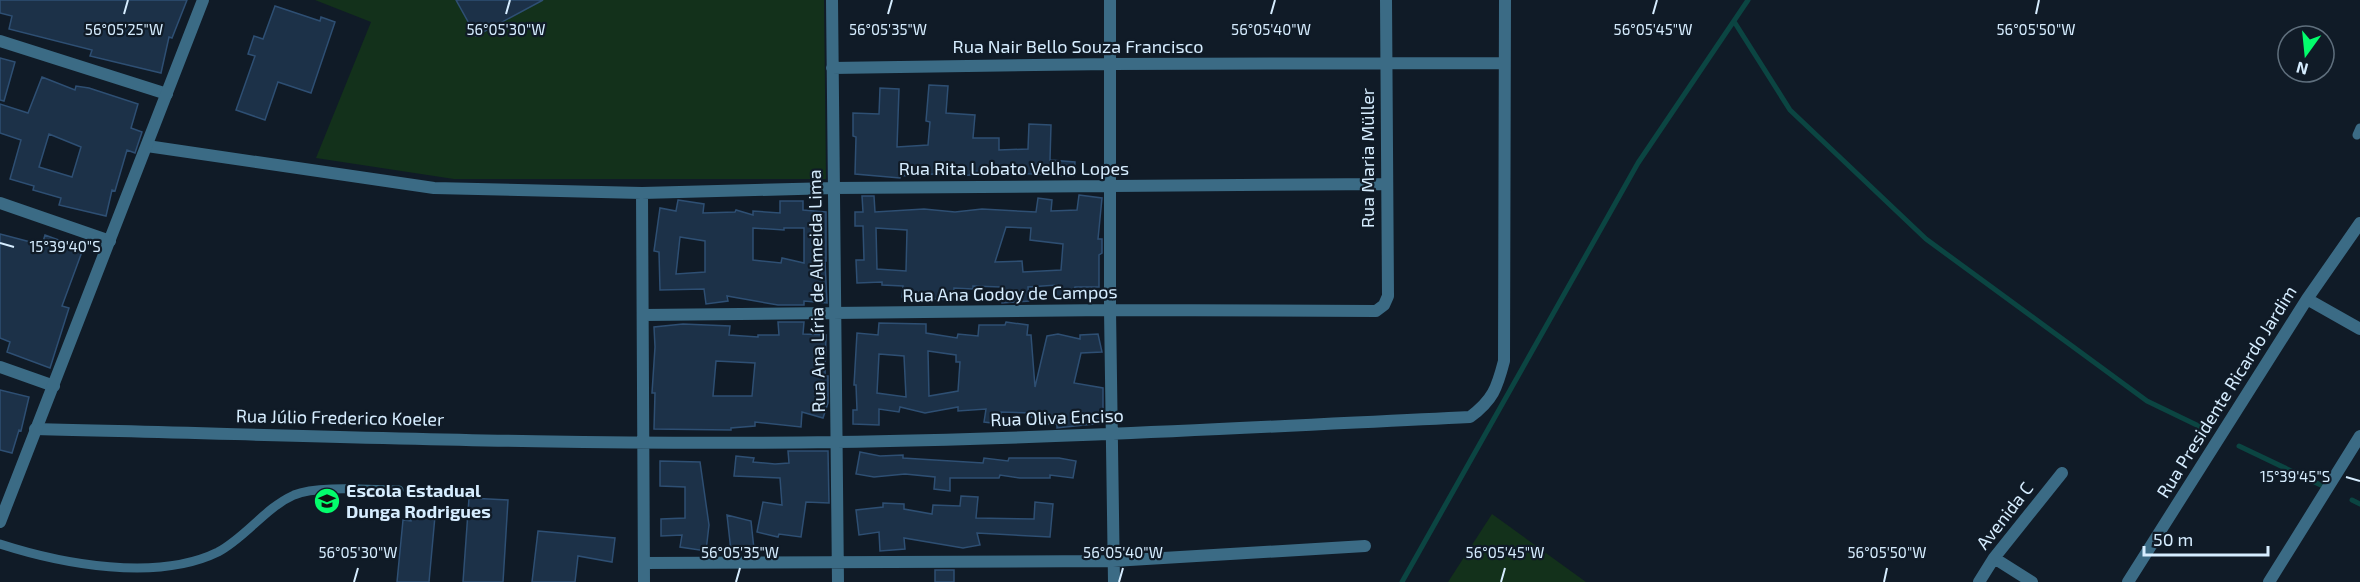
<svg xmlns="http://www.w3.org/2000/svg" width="2360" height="582" viewBox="0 0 2360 582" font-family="'Exo 2',sans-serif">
<rect width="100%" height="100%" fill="#101b27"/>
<path fill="#13311b" d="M315 0H824L826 179H454L316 158 371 22Z
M1492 514 1586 582H1448Z"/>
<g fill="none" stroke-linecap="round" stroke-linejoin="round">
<path stroke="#0b4542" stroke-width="5" d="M1735 23 1790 110 1926 239 2147 401 2207 430
M2239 446 2327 488
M2352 500 2360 504
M1402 582 1638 163 1748 0"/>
</g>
<path fill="#1c3148" stroke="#2e4f73" stroke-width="1.5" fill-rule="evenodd" d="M0 0H187L172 38 169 37 161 73 90 56 92 50 9 29 12 16 0 13Z
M456 0H543L476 36Z
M275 6 320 21 321 17 335 22 311 93 278 82 265 120 236 110 255 56 248 54 254 36 263 39Z
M0 58 15 62 4 101 0 100Z
M42 77 75 90 76 86 89 88 138 104 131 128 142 132 135 153 127 150 115 191 112 190 106 216 59 205 61 198 33 190 34 186 10 179 21 140 0 133V104L28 113ZM49 134 81 147 72 177 39 167Z
M929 85 948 86 946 113 975 115 973 138H999V150L1028 149 1029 124 1051 125 1050 160 1075 162 1074 176 970 171V175L952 176 951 173 901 176 900 178 855 174 856 137 853 136V113L879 114 880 88 899 89 897 147 928 145 930 122 926 121Z
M1079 195 1102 198 1098 239H1102V253L1099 255V287H1075L1072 300 1055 297 1057 285 1028 287 1029 301 1002 303 1001 287 973 286V289L954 288 953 300 902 297 903 286 882 285V282L857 283 856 260H864L863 226H855V212H863L862 196H874L875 212 924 209 955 212 982 209 1036 212 1038 198 1052 200 1051 211 1077 210ZM1006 227 1031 228 1030 240 1063 244 1061 270 1023 272 1022 261 995 262ZM876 228 907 230 906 271 877 269Z
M678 200 704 204 703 213 735 212 736 210 753 215V211L780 213V201H803V210L826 212V261H825L827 303 804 301V305H778L727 296 728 301 706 304 704 289 660 290 659 252 654 251 660 208 676 211ZM753 228 784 230V228H804V263L782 258 781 263 753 260ZM680 237 705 241V272L676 274Z
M0 234 42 245 45 235 83 249 62 306 69 308 50 368 7 352 10 342 0 338Z
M778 322H804L803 334 826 335 825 376H828V403L823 418 802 412 801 427 755 422V426L731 428V430L654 429 655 393H652L655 347 654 327 683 324 730 326 729 335 758 337V335H779ZM716 361 755 363 752 396H713Z
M1006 322 1028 325 1027 335H1031L1035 387 1047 336 1058 334 1080 339V335L1098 334 1102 352 1081 353 1074 383 1103 388V423L1057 428V424H1040V418L1030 417V413L1001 412 1000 424 984 422 986 409 958 411V407L925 413 900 407 899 412 879 409V425L853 424V410H857L856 385H854L857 333 878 335 879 323 926 324V333L957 338 958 334 978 336 979 325H1005ZM928 351 956 355V362H960L958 391 929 396ZM879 354 904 356 906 397 877 393Z
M0 390 29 397 21 431 19 430 12 453 0 450Z
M788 451H828L829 503 806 502 801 537 779 534 778 537 757 532 763 502 782 505 780 478 734 476 736 456 754 458 753 462 775 464 789 463Z
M860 452 880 456 903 455V458L983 463 984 458 1008 461 1009 458H1059L1076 461 1073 478 1050 475V478H1020L1000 475 999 478H950V491L934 489 935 477 905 474 874 477 856 474Z
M660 461 700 462 709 525 706 551 680 547 682 535 661 536V519L685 518V487L660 486Z
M961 496 978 497 976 518 1034 519 1035 502 1053 504 1050 537 977 533 980 545 963 548 904 538 905 549 880 551 879 532 859 535 856 510 883 507V503L904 504V509L932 514 933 505 960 506Z
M469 498 508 500 503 582H463Z
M411 514 435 516 429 582H397L403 520 411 521Z
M727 515 751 521 754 549 731 551Z
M538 531 615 538 612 562 578 556 575 582H532Z
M935 570H954V582H935Z"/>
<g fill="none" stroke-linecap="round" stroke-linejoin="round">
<path stroke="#3b6b85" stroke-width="9" d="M2357 135 2360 128
M0 544C62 564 157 582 218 552 246 537 265 508 294 495 318 485 371 490 399 490"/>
<path stroke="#3b6b85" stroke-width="12" d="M832 0 838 582
M1110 0V310L1114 582
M0 41 167 94
M832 68 1110 64 1504 63
M147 146 434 188 642 193 834 188 1386 184
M642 193 644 582
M0 203 110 241
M2307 299 2360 329
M644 315 1110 310 1376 311 1384 305 1388 296 1386 0
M0 367 54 386
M35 429C302 435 569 446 836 442 1048 439 1259 427 1470 417 1493 400 1497 388 1504 361L1505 0
M1994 558 2032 582
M644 563 1113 561 1365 546
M1979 582 1994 558 2062 473
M2128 582 2307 299 2360 223
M2269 582 2360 436"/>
<path stroke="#3b6b85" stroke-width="12" d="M0 522 203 0"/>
</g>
<path fill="none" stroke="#d6edff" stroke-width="2" d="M124 14 128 0M506 14 510 0M888 14 892 0M1271 14 1275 0M1653 14 1657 0M2036 14 2039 0M0 243 14 247M2346 477 2360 481M354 582 358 568M736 582 740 568M1119 582 1123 568M1501 582 1505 568M1884 582 1887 568"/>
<defs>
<g id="school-disc" transform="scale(1.35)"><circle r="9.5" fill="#03fd6c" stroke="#101b27"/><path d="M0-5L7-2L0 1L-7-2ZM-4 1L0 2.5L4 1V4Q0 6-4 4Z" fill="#111"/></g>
</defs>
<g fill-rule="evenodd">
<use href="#school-disc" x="327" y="501"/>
</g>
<g text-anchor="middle" stroke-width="4.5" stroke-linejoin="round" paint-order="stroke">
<g font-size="18" fill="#d6edff" stroke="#101b27">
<text x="1078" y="53">Rua Nair Bello Souza Francisco</text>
<text transform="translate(1368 158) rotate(-90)" y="6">Rua Maria Müller</text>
<text x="1014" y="175">Rua Rita Lobato Velho Lopes</text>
<text transform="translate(817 291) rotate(-91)" y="6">Rua Ana Líria de Almeida Lima</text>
<text transform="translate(1010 294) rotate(-1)" y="6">Rua Ana Godoy de Campos</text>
<text transform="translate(2227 392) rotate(-58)" y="6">Rua Presidente Ricardo Jardim</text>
<text transform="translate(340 418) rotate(1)" y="6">Rua Júlio Frederico Koeler</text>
<text transform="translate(1057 418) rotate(-2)" y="6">Rua Oliva Enciso</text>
<text transform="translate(2005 516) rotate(-52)" y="6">Avenida C</text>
</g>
<g font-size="18" font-weight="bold" fill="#d6edff" stroke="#101b27" text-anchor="start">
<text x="346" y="497">Escola Estadual<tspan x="346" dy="21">Dunga Rodrigues</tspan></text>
</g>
</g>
<g font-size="15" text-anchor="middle" fill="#d6edff" stroke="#101b27" stroke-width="4.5" stroke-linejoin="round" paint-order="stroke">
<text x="124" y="35">56°05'25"W</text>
<text x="506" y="35">56°05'30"W</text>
<text x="888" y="35">56°05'35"W</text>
<text x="1271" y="35">56°05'40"W</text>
<text x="1653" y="35">56°05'45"W</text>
<text x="2036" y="35">56°05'50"W</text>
<text x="65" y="252">15°39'40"S</text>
<text x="2295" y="482">15°39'45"S</text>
<text x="358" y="558">56°05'30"W</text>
<text x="740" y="558">56°05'35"W</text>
<text x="1123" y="558">56°05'40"W</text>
<text x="1505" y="558">56°05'45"W</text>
<text x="1887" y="558">56°05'50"W</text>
</g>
<g transform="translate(2306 54) rotate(195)"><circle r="28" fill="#101b27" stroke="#5f6f7d" stroke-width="1.5"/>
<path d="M0-4.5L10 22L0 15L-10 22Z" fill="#03fd6c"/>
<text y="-9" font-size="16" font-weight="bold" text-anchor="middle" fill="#d6edff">N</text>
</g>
<path d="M2144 546v9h124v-9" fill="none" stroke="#d6edff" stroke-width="3"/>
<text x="2153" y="546" font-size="18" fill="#d6edff" stroke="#101b27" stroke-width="4.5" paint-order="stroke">50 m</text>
</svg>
